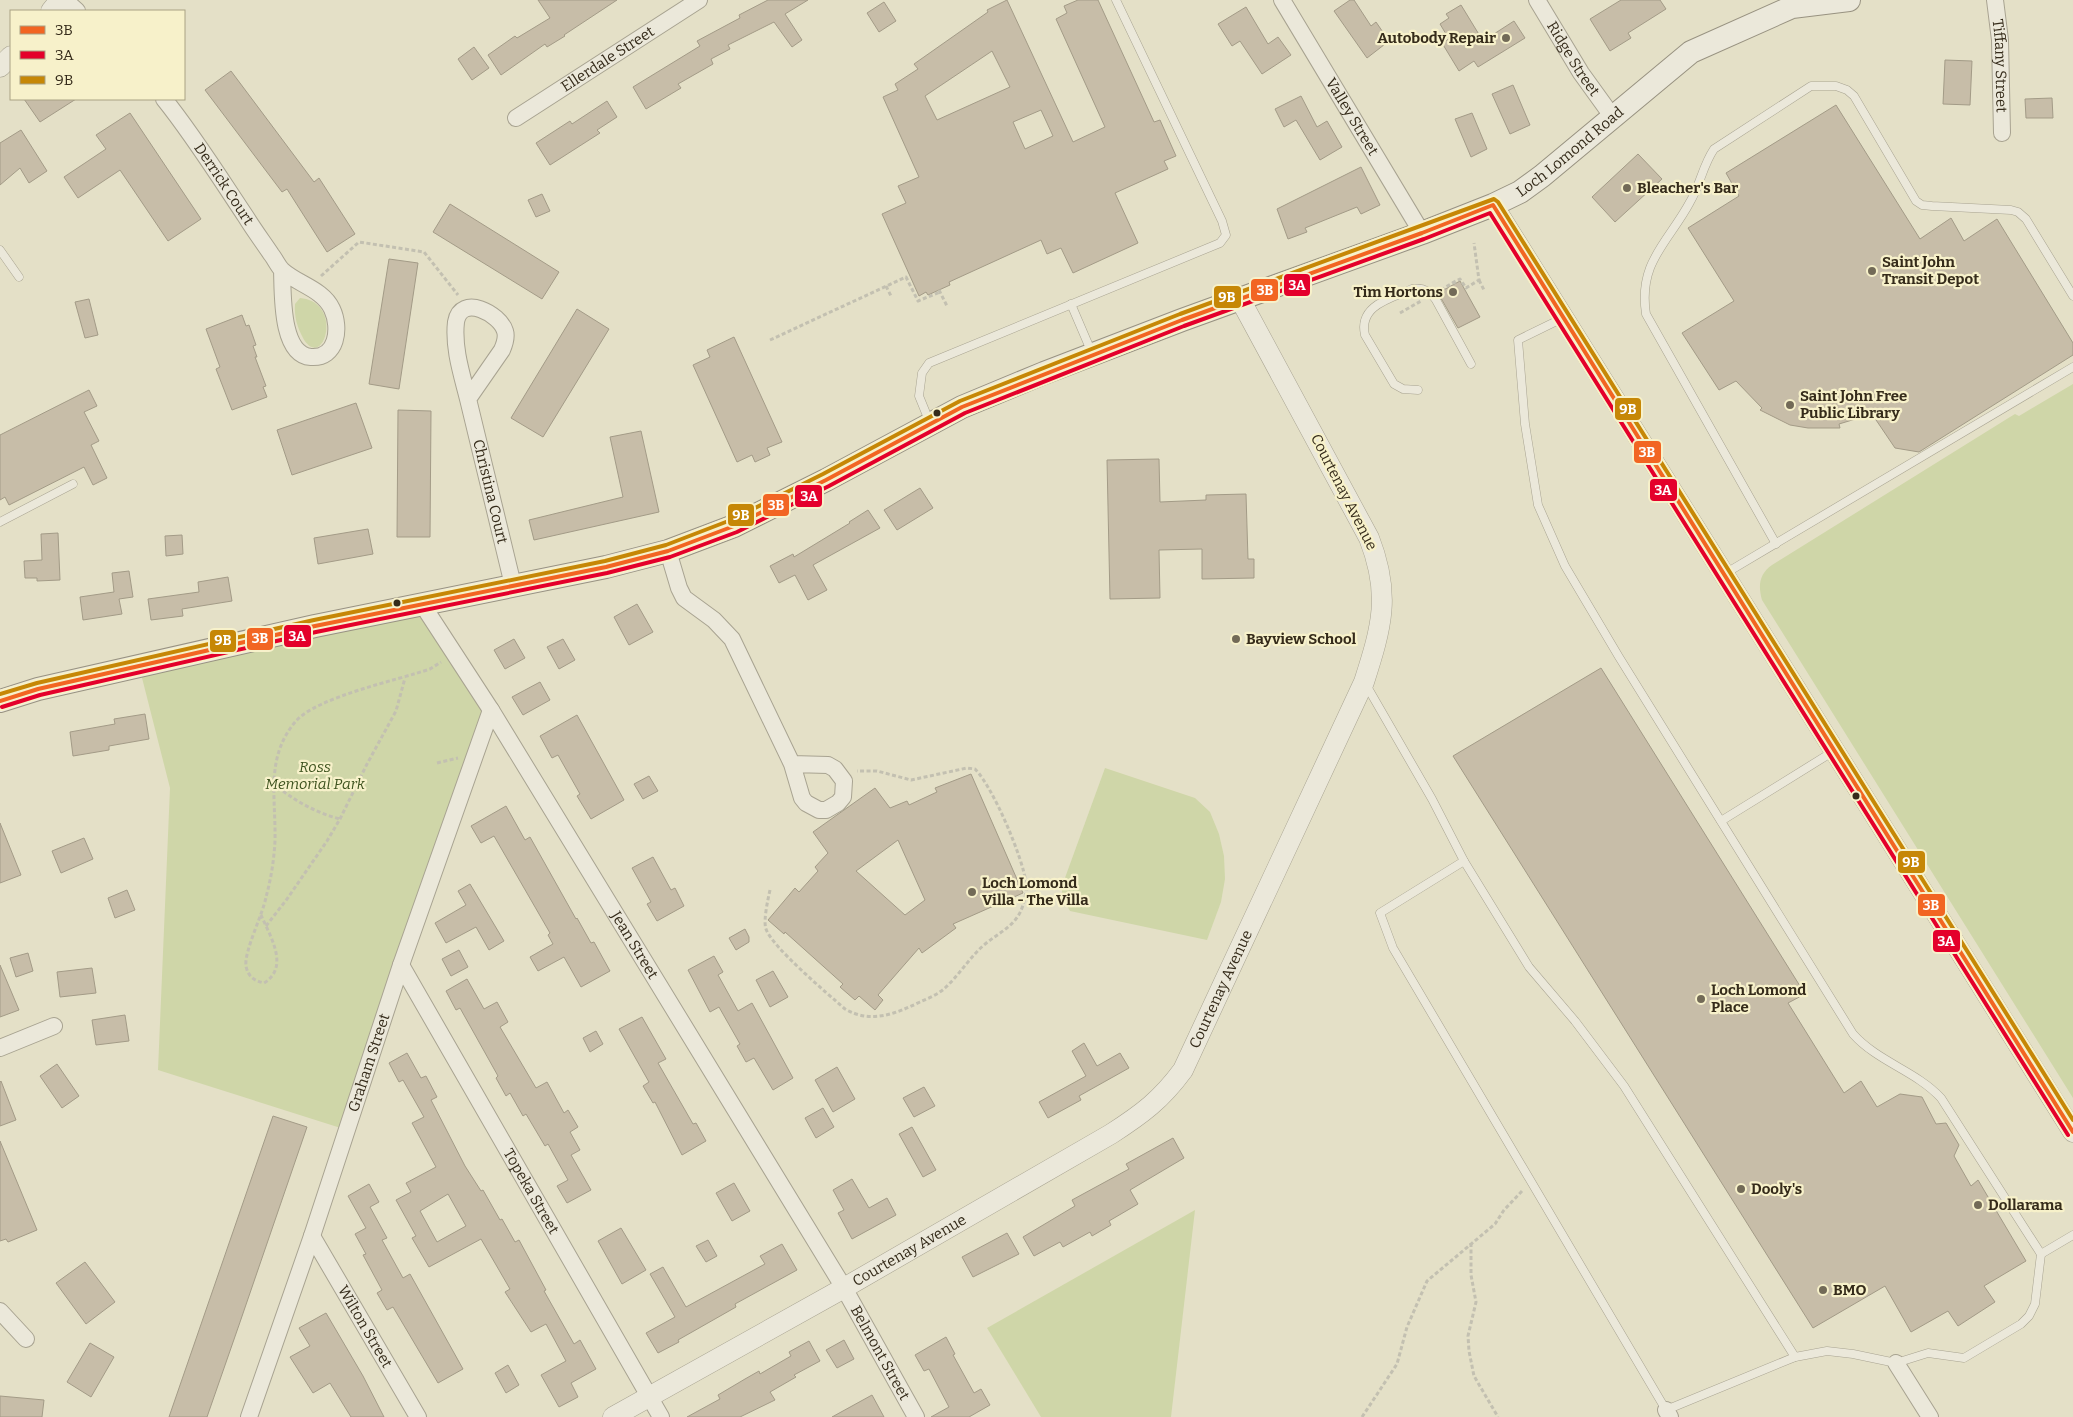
<svg xmlns="http://www.w3.org/2000/svg" width="2073" height="1417" font-family="Bitter,serif">
<rect width="100%" height="100%" fill="#e4e0c7"/>
<g fill="#cfd6a8">
<path d="M300,298C345,302 323,373 303,338C297,327 294,316 295,304Z"/>
<path d="M2073,384V1098L1762,600C1758,586 1759,574 1772,565L2010,417L2015,414L2019,416Z"/>
<path d="M422,604L491,710L347,1130L158,1070L170,788L139,666Z"/>
<path d="M1105,768L1195,798L1210,812L1219,834L1224,856L1225,879L1221,902L1207,940L1070,911L1062,897V886Z"/>
<path d="M1195,1210L1171,1417H1041L987,1328Z"/>
</g>
<g fill="#c7bda8" stroke="#a39b87" fill-rule="evenodd">
<path d="M538,0H617L564,35L565,36L547,47L545,44L501,75L488,55L515,36L517,38L550,18Z"/>
<path d="M768,0H808L785,14L802,40L792,47L774,22L728,45L730,49L711,59L713,64L678,84L681,88L646,109L633,87L700,46L697,41L740,18L739,15Z"/>
<path d="M1007,0L1073,142L1105,127L1056,19L1067,13L1064,6L1078,0H1098L1154,122L1160,120L1176,156L1164,161L1168,169L1115,193L1138,243L1073,273L1061,248L1047,254L1041,240L949,282L950,285L928,295L926,292L919,296L882,214L906,203L898,186L919,177L883,97L898,90L895,84L918,69L914,64L988,12L987,10ZM992,51L1010,87L937,120L925,96ZM1041,110L1053,136L1025,149L1013,122Z"/>
<path d="M1350,0H1354L1371,26L1376,22L1389,41L1367,58L1334,11Z"/>
<path d="M1621,0H1660L1666,9L1628,33L1631,38L1610,51L1590,19Z"/>
<path d="M884,2L896,21L879,32L867,13Z"/>
<path d="M1461,5L1483,41L1514,21L1525,38L1478,67L1474,61L1459,71L1442,43L1449,39L1440,24L1449,18L1446,14Z"/>
<path d="M1246,7L1268,44L1278,37L1291,55L1262,74L1240,41L1232,46L1218,24Z"/>
<path d="M474,47L489,68L472,80L458,59Z"/>
<path d="M1945,60L1972,61L1970,105L1943,104Z"/>
<path d="M231,71L314,182L319,178L355,234L327,252L287,189L282,192L205,90Z"/>
<path d="M1513,85L1530,125L1510,134L1492,94Z"/>
<path d="M1301,96L1317,127L1327,121L1342,147L1320,160L1296,120L1284,127L1275,109Z"/>
<path d="M2052,98L2053,118H2026L2025,99Z"/>
<path d="M24,99H76L40,122Z"/>
<path d="M607,101L617,117L597,130L600,133L550,165L536,143L570,121L572,124Z"/>
<path d="M1836,105L1920,239L1951,218L1964,241L1997,219L2073,343V355L1919,452L1895,448L1872,414L1839,424L1840,428H1808L1790,425L1760,410L1762,408L1736,381L1719,390L1682,333L1734,301L1688,228L1739,196L1726,173Z"/>
<path d="M130,113L201,219L168,241L120,170L78,198L64,177L106,149L96,135Z"/>
<path d="M1472,113L1487,149L1471,157L1455,119Z"/>
<path d="M21,130L47,171L29,183L20,168L0,185V143Z"/>
<path d="M1638,154L1662,179L1615,222L1592,197Z"/>
<path d="M1361,167L1380,205L1361,214L1357,207L1305,228L1307,232L1288,239L1277,209Z"/>
<path d="M542,194L550,211L536,217L528,200Z"/>
<path d="M450,204L559,272L542,299L433,232Z"/>
<path d="M389,259L418,263L399,389L369,384Z"/>
<path d="M1460,281L1480,317L1458,328L1438,293Z"/>
<path d="M89,299L98,335L85,338L75,302Z"/>
<path d="M577,309L609,329L543,437L511,418Z"/>
<path d="M242,315L246,326L249,325L256,345L253,346L257,357H255L266,386L263,387L267,397L232,410L216,369L220,367L206,329Z"/>
<path d="M734,337L782,442L767,448L770,455L755,462L752,455L737,462L693,365L710,357L707,350Z"/>
<path d="M89,390L97,406L84,412L99,441L91,445L107,478L93,485L84,467L9,505L5,497L0,500V435Z"/>
<path d="M356,403L372,448L292,475L277,430Z"/>
<path d="M398,410L431,411L430,537H397Z"/>
<path d="M641,431L659,512L534,540L529,520L623,497L610,437Z"/>
<path d="M1159,459L1160,502L1206,500V495L1246,494L1248,559H1254V578L1202,579V549L1159,550L1160,598L1110,599L1107,460Z"/>
<path d="M920,488L933,508L897,530L884,510Z"/>
<path d="M868,510L880,528L813,565L827,590L808,600L795,575L779,583L770,566L793,554L794,557L850,523L849,522Z"/>
<path d="M368,529L373,554L318,564L314,538Z"/>
<path d="M58,533L60,580L37,581V578H25L24,561L42,560L41,534Z"/>
<path d="M182,535L183,554L166,556L165,536Z"/>
<path d="M129,571L133,597L119,599L122,614L83,620L80,597L114,592L112,573Z"/>
<path d="M228,577L232,601L182,609L183,616L151,620L148,599L199,592L198,582Z"/>
<path d="M637,604L653,632L629,645L614,617Z"/>
<path d="M514,639L525,658L505,669L494,650Z"/>
<path d="M563,639L575,660L559,669L547,647Z"/>
<path d="M1601,668L1805,994L1788,1003L1844,1093L1861,1081L1877,1107L1900,1094L1922,1097L1936,1124L1946,1123L1959,1145L1954,1156L1971,1186L1978,1180L2026,1261L1984,1286L1995,1302L1958,1326L1948,1311L1911,1332L1885,1286L1813,1328L1453,756Z"/>
<path d="M540,682L550,700L523,715L512,697Z"/>
<path d="M145,714L149,739L109,746V750L73,756L70,732L115,724L114,719Z"/>
<path d="M577,715L624,800L591,819L577,796L580,794L558,755L552,758L540,736Z"/>
<path d="M971,774L1023,893L953,924L956,928L922,953L919,948L878,995L883,1000L875,1010L859,996L855,1000L840,987L843,984L785,932L784,934L768,920L795,888L799,892L818,871L815,867L828,853L813,832L875,788L890,808L907,801L909,805L937,792L935,788ZM898,840L925,900L905,915L856,871Z"/>
<path d="M649,776L658,791L643,799L634,784Z"/>
<path d="M506,806L525,840L530,837L576,919L577,918L591,943L594,942L610,971L581,987L564,957L538,971L530,957L553,944L548,935L550,933L494,836L481,843L471,826Z"/>
<path d="M0,823L21,875L0,883Z"/>
<path d="M84,838L93,859L61,873L52,851Z"/>
<path d="M653,857L671,890L675,888L684,906L657,921L647,904L651,902L632,868Z"/>
<path d="M470,884L504,941L489,950L476,927L446,943L435,923L466,905L458,891Z"/>
<path d="M127,890L135,910L115,918L108,898Z"/>
<path d="M745,929L749,937V942L736,950L729,938Z"/>
<path d="M459,950L468,967L451,976L442,959Z"/>
<path d="M28,953L33,971L16,977L10,958Z"/>
<path d="M714,956L723,972L718,975L738,1011L752,1003L793,1078L773,1090L754,1058L746,1062L737,1046L740,1044L719,1007L710,1012L688,970Z"/>
<path d="M0,965L19,1010L0,1017Z"/>
<path d="M92,968L96,993L60,997L57,972Z"/>
<path d="M773,971L788,997L770,1007L756,980Z"/>
<path d="M467,979L484,1009L497,1002L508,1022L500,1027L536,1088L547,1082L564,1113L568,1110L578,1127L570,1132L580,1150L571,1155L591,1190L567,1203L557,1186L568,1180L548,1144L545,1146L526,1114L523,1116L510,1093L506,1096L496,1078L498,1076L460,1008L456,1010L446,991Z"/>
<path d="M125,1015L129,1041L96,1045L92,1020Z"/>
<path d="M642,1017L666,1059L658,1063L693,1124L696,1123L706,1141L682,1155L655,1102L653,1103L643,1086L649,1082L619,1029Z"/>
<path d="M596,1031L603,1044L590,1052L583,1038Z"/>
<path d="M1084,1043L1097,1066L1120,1053L1129,1068L1079,1096L1081,1100L1048,1118L1039,1102L1086,1076L1072,1051Z"/>
<path d="M407,1053L421,1078L426,1076L437,1097L431,1100L465,1166L481,1191L483,1190L500,1220L502,1219L515,1242L519,1240L546,1290L544,1291L574,1344L580,1340L596,1369L571,1383L578,1397L559,1407L541,1375L566,1361L546,1324L531,1332L505,1292L510,1289L481,1239L429,1267L412,1238L416,1236L396,1200L411,1192L406,1183L436,1167L412,1123L424,1117L403,1080L399,1082L389,1063ZM448,1194L466,1226L437,1242L420,1211Z"/>
<path d="M57,1064L79,1096L62,1108L40,1076Z"/>
<path d="M837,1067L855,1099L833,1112L815,1080Z"/>
<path d="M1,1081L16,1120L0,1126V1082Z"/>
<path d="M924,1087L935,1106L914,1117L903,1098Z"/>
<path d="M823,1108L834,1127L816,1138L805,1118Z"/>
<path d="M273,1116L307,1127L239,1325L207,1417H169Z"/>
<path d="M912,1127L936,1170L923,1177L899,1134Z"/>
<path d="M1173,1138L1184,1158L1130,1190L1138,1204L1109,1221L1111,1225L1092,1236L1090,1232L1063,1247L1060,1242L1034,1256L1023,1237L1075,1206L1072,1200L1129,1169L1126,1164Z"/>
<path d="M0,1141L37,1230L8,1242L6,1239L0,1241Z"/>
<path d="M852,1179L869,1208L887,1198L896,1215L852,1239L838,1213L844,1210L833,1190Z"/>
<path d="M734,1183L750,1211L732,1221L716,1193Z"/>
<path d="M369,1184L379,1202L370,1207L387,1238L382,1240L403,1278L410,1274L463,1369L438,1383L393,1307L387,1310L377,1293L382,1290L363,1255L366,1254L355,1234L366,1228L348,1196Z"/>
<path d="M621,1228L646,1270L622,1284L598,1241Z"/>
<path d="M1007,1233L1019,1254L973,1277L962,1257Z"/>
<path d="M708,1240L717,1256L706,1262L696,1246Z"/>
<path d="M782,1244L797,1270L735,1304L736,1307L678,1340L679,1342L658,1353L646,1333L675,1317L650,1274L663,1267L686,1307L765,1264L760,1256Z"/>
<path d="M85,1262L115,1302L86,1324L56,1283Z"/>
<path d="M326,1313L363,1376L384,1417H351L330,1383L313,1393L290,1357L310,1346L299,1328Z"/>
<path d="M946,1337L955,1354L953,1355L974,1393L981,1389L990,1405L969,1417H931L949,1407L929,1369L924,1371L915,1355Z"/>
<path d="M844,1340L854,1359L837,1368L826,1350Z"/>
<path d="M809,1341L820,1361L794,1375L796,1377L770,1392L775,1400L740,1417H687L720,1399L718,1395L745,1379L759,1371L760,1374L791,1356L789,1352Z"/>
<path d="M90,1343L114,1357L91,1397L67,1382Z"/>
<path d="M508,1365L519,1385L506,1393L495,1373Z"/>
<path d="M872,1395L884,1417H832Z"/>
<path d="M0,1396L44,1400L42,1417H0Z"/>
</g>
<g fill="none" stroke-linecap="round" stroke-linejoin="round">
<defs>
<g id="service">
<path d="M0,250L19,277"/>
<path d="M1071,304L1092,353"/>
<path d="M1418,390L1403,389L1394,384L1365,335C1358,305 1392,298 1412,289C1423,287 1430,291 1436,300L1471,364"/>
<path d="M930,423L919,396L922,373L929,363L1220,243L1226,235L1222,221L1116,0"/>
<path d="M0,522L73,484"/>
<path d="M1776,544L1646,314C1638,262 1668,243 1690,202C1700,185 1703,165 1714,149L1811,86H1836L1847,90L1854,96L1916,201L1922,205L1932,206L2011,210L2018,212L2026,219L2073,296"/>
<path d="M1726,573L2073,367"/>
<path d="M1365,683L1432,799L1464,861L1529,967L1575,1021L1624,1086L1795,1357"/>
<path d="M1721,821L1834,751"/>
<path d="M1464,861L1380,913L1393,948L1666,1410L1795,1357L1827,1351L1853,1354L1896,1363L1928,1353L1964,1358L2021,1324L2029,1316L2035,1304L2041,1254L1941,1098C1916,1071 1878,1062 1853,1034L1619,657L1565,566L1538,505L1525,424L1518,340L1563,318"/>
<path d="M2041,1254L2073,1235"/>
</g>
<g id="minor">
<path d="M65,0L77,11"/>
<path id="s1" d="M1282,0L1422,233"/>
<path id="s2" d="M1537,0L1581,73L1612,116"/>
<path id="s3" d="M1995,0L2000,40L2002,133"/>
<path id="s4" d="M164,99C193,135 220,178 246,217C254,230 263,242 271,254C275,259 278,266 282,270C297,284 323,289 332,309C341,328 337,359 311,357C280,355 283,291 282,270"/>
<path id="s5" d="M516,118L699,0"/>
<path id="s6" d="M468,399C462,375 453,348 456,322C461,293 500,314 505,331C507,337 505,343 502,350L468,399L513,585"/>
<path d="M668,551L679,588L684,598L714,620L732,639L792,764L802,798L806,803L819,810H826L838,803L843,797L844,781L835,769L828,765L792,764"/>
<path id="s7" d="M422,604L491,710L844,1288L916,1417"/>
<path id="s8" d="M401,965L661,1417"/>
<path d="M0,1048L54,1026"/>
<path id="s9" d="M312,1236L418,1417"/>
<path d="M0,1311L26,1339"/>
<path d="M1896,1363L1930,1417"/>
<path d="M1666,1410L1670,1417"/>
<path id="s10" d="M249,1417L312,1236L401,965L491,710"/>
</g>
<g id="tertiary">
<path d="M51,11L60,0"/>
<path d="M0,67L11,56"/>
<path d="M1493,205L2073,1132"/>
<path id="s11" d="M613,1417L844,1288L1111,1134C1142,1114 1161,1100 1183,1070L1364,682C1382,626 1391,594 1369,538L1240,299"/>
</g>
<g id="secondary">
<path id="s12" d="M0,701L38,689L315,626L606,567L668,551L734,526L826,480L962,407L1044,373L1182,320L1422,233L1493,205L1520,192L1542,176L1691,52L1792,7L1849,0"/>
</g>
</defs>
<use href="#service" stroke="#a8a391" stroke-width="9"/>
<use href="#minor" stroke="#a8a391" stroke-width="18"/>
<use href="#tertiary" stroke="#a8a391" stroke-width="21"/>
<use href="#secondary" stroke="#989281" stroke-width="24"/>
<g stroke="#c3c0b1" stroke-width="3" stroke-dasharray="4 2.5" stroke-linecap="butt">
<path d="M321,276L359,242L424,252L458,295"/>
<path d="M1479,280L1484,290"/>
<path d="M1455,284L1454,282L1460,279L1466,288L1479,280L1474,243"/>
<path d="M886,286L891,296"/>
<path d="M939,290L947,306"/>
<path d="M1441,290L1454,282"/>
<path d="M1400,313L1421,301"/>
<path d="M770,340L906,277L918,301L940,292"/>
<path d="M437,763L458,758"/>
<path d="M273,783C291,799 316,813 340,819"/>
<path d="M770,890C768,899 763,921 766,929C772,947 828,994 845,1009C871,1024 895,1014 920,1002C929,998 939,994 946,987C960,974 970,957 984,945C999,932 1017,926 1023,905C1025,898 1027,890 1026,883C1023,858 993,787 975,769L967,768L911,780L877,771H857"/>
<path d="M261,915C270,936 290,967 264,983C255,981 248,977 246,966C244,951 263,914 266,897C271,879 274,860 275,841C276,797 265,757 296,721C317,697 398,680 430,669L441,662"/>
<path d="M266,926L287,899L327,841L340,819L367,764L396,711L405,678"/>
<path d="M1471,1243V1275L1476,1302L1468,1336L1469,1351L1474,1376L1498,1417"/>
<path d="M1362,1417L1397,1364L1407,1327L1427,1281L1495,1224L1504,1210L1523,1190"/>
</g>
<use href="#service" stroke="#ebe8da" stroke-width="8"/>
<use href="#minor" stroke="#ebe8da" stroke-width="16"/>
<use href="#tertiary" stroke="#ebe8da" stroke-width="20"/>
<use href="#secondary" stroke="#ebe8da" stroke-width="22"/>
<defs>
<path id="bus-1" d="M0,701L38,689L315,626L606,567L668,551L734,526L826,480L962,407L1182,320L1422,233L1493,205L2073,1132"/>
<path id="bus-2" d="M2,707L40,695L316,632L607,573L670,557L737,532L829,486L965,413L1184,326L1424,239L1490,213L2068,1135"/>
<path id="bus-3" d="M0,694L37,683L314,620L605,561L666,545L731,520L823,474L960,401L1180,314L1494,199L1498,202L2073,1120"/>
</defs>
<use href="#bus-1" stroke="#f7f1ca" stroke-width="8"/>
<use href="#bus-2" stroke="#f7f1ca" stroke-width="8"/>
<use href="#bus-3" stroke="#f7f1ca" stroke-width="8"/>
<use href="#bus-1" stroke="#f26522" stroke-width="4"/>
<use href="#bus-2" stroke="#e4002b" stroke-width="4"/>
<use href="#bus-3" stroke="#c68706" stroke-width="4"/>
</g>
<g fill="#726a57" stroke="#f7f1ca" stroke-width="2">
<circle cx="1506" cy="38" r="5"/>
<circle cx="1627" cy="188" r="5"/>
<circle cx="1872" cy="271" r="5"/>
<circle cx="1453" cy="292" r="5"/>
<circle cx="1790" cy="405" r="5"/>
<circle cx="1236" cy="639" r="5"/>
<circle cx="972" cy="892" r="5"/>
<circle cx="1701" cy="999" r="5"/>
<circle cx="1741" cy="1189" r="5"/>
<circle cx="1978" cy="1205" r="5"/>
<circle cx="1823" cy="1290" r="5"/>
</g>
<g fill="#352b1a" stroke="#f7f1ca" stroke-width="2">
<circle cx="937" cy="413" r="4.5"/>
<circle cx="397" cy="603" r="4.5"/>
<circle cx="1856" cy="796" r="4.5"/>
</g>
<g text-anchor="middle" dominant-baseline="central" stroke-width="4.5" stroke-linejoin="round" paint-order="stroke">
<g font-size="15" font-weight="bold" fill="#352b1a" stroke="#f7f1ca" text-anchor="start">
<text x="1496" y="38" text-anchor="end">Autobody Repair</text>
<text x="1637" y="188">Bleacher's Bar</text>
<text x="1882" y="262">Saint John<tspan x="1882" dy="17">Transit Depot</tspan></text>
<text x="1443" y="292" text-anchor="end">Tim Hortons</text>
<text x="1800" y="396">Saint John Free<tspan x="1800" dy="17">Public Library</tspan></text>
<text x="1246" y="639">Bayview School</text>
<text x="982" y="883">Loch Lomond<tspan x="982" dy="17">Villa - The Villa</tspan></text>
<text x="1711" y="990">Loch Lomond<tspan x="1711" dy="17">Place</tspan></text>
<text x="1751" y="1189">Dooly's</text>
<text x="1988" y="1205">Dollarama</text>
<text x="1833" y="1290">BMO</text>
</g>
<g font-size="15" fill="#352b1a" stroke="#f7f1ca">
<text stroke="none"><textPath href="#s2" startOffset="69">Ridge Street</textPath></text>
<text stroke="none"><textPath href="#s5" startOffset="109">Ellerdale Street</textPath></text>
<text stroke="none"><textPath href="#s3" startOffset="66">Tiffany Street</textPath></text>
<text stroke="none"><textPath href="#s1" startOffset="136">Valley Street</textPath></text>
<text stroke="none"><textPath href="#s12" startOffset="1675">Loch Lomond Road</textPath></text>
<text stroke="none"><textPath href="#s4" startOffset="104">Derrick Court</textPath></text>
<text stroke="none"><textPath href="#s6" startOffset="319">Christina Court</textPath></text>
<text transform="translate(1344 492) rotate(63)">Courtenay Avenue</text>
<text stroke="none"><textPath href="#s7" startOffset="402">Jean Street</textPath></text>
<text stroke="none"><textPath href="#s11" startOffset="759">Courtenay Avenue</textPath></text>
<text stroke="none"><textPath href="#s10" startOffset="374">Graham Street</textPath></text>
<text stroke="none"><textPath href="#s8" startOffset="261">Topeka Street</textPath></text>
<text stroke="none"><textPath href="#s11" startOffset="340">Courtenay Avenue</textPath></text>
<text stroke="none"><textPath href="#s9" startOffset="105">Wilton Street</textPath></text>
<text stroke="none"><textPath href="#s7" startOffset="878">Belmont Street</textPath></text>
</g>
<g font-size="15" font-style="italic" fill="#3e531f" stroke="#f7f1ca">
<text x="315" y="767">Ross<tspan x="315" dy="17">Memorial Park</tspan></text>
</g>
</g>
<g stroke="#f7f1ca" stroke-width="2">
<rect x="1283" y="273" width="28" height="24" rx="5" fill="#e4002b"/>
<rect x="1250" y="278" width="29" height="24" rx="5" fill="#f26522"/>
<rect x="1213" y="285" width="29" height="24" rx="5" fill="#c68706"/>
<rect x="1614" y="397" width="28" height="24" rx="5" fill="#c68706"/>
<rect x="1633" y="440" width="29" height="24" rx="5" fill="#f26522"/>
<rect x="1649" y="478" width="29" height="24" rx="5" fill="#e4002b"/>
<rect x="794" y="484" width="29" height="24" rx="5" fill="#e4002b"/>
<rect x="762" y="493" width="28" height="24" rx="5" fill="#f26522"/>
<rect x="727" y="503" width="28" height="24" rx="5" fill="#c68706"/>
<rect x="283" y="624" width="29" height="24" rx="5" fill="#e4002b"/>
<rect x="246" y="627" width="28" height="24" rx="5" fill="#f26522"/>
<rect x="209" y="629" width="28" height="24" rx="5" fill="#c68706"/>
<rect x="1897" y="850" width="29" height="24" rx="5" fill="#c68706"/>
<rect x="1917" y="893" width="29" height="24" rx="5" fill="#f26522"/>
<rect x="1932" y="929" width="29" height="24" rx="5" fill="#e4002b"/>
</g>
<g font-size="14" text-anchor="middle" font-weight="bold" fill="#fff">
<text x="1297" y="290">3A</text>
<text x="1265" y="295">3B</text>
<text x="1227" y="302">9B</text>
<text x="1628" y="414">9B</text>
<text x="1647" y="457">3B</text>
<text x="1663" y="495">3A</text>
<text x="809" y="501">3A</text>
<text x="776" y="510">3B</text>
<text x="741" y="520">9B</text>
<text x="297" y="641">3A</text>
<text x="260" y="643">3B</text>
<text x="223" y="645">9B</text>
<text x="1911" y="867">9B</text>
<text x="1931" y="910">3B</text>
<text x="1946" y="946">3A</text>
</g>
<rect x="10" y="10" width="175" height="90" fill="#f7f1ca" stroke="#a9a284"/>
<rect x="20" y="26" width="25" height="8" fill="#f26522" stroke="#a9a284"/>
<text x="55" y="35" font-size="15" fill="#352b1a">3B</text>
<rect x="20" y="51" width="25" height="8" fill="#e4002b" stroke="#a9a284"/>
<text x="55" y="60" font-size="15" fill="#352b1a">3A</text>
<rect x="20" y="76" width="25" height="8" fill="#c68706" stroke="#a9a284"/>
<text x="55" y="85" font-size="15" fill="#352b1a">9B</text>
</svg>
